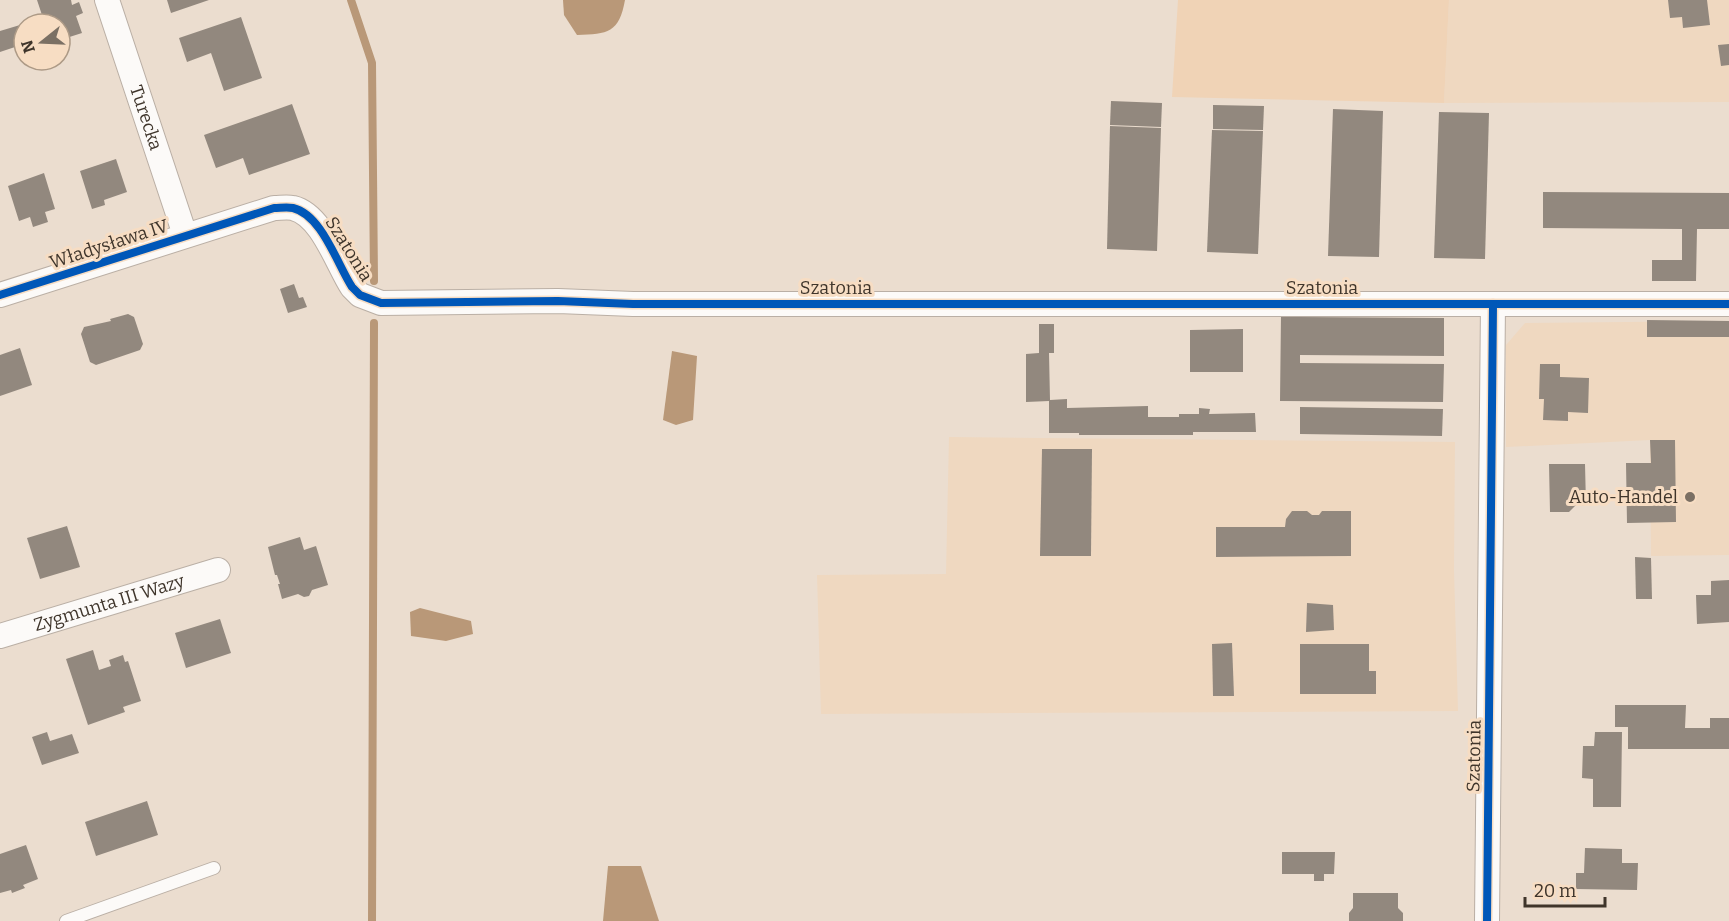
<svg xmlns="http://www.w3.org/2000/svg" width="1729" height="921" font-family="Bitter,serif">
<rect width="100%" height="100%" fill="#ebddcf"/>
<g fill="#efd8c0">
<path d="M1449,0H1729V102L1444,103Z"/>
<path d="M1729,321V555L1651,556L1650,440L1506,447V345L1525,323Z"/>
<path d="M949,437L1455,442L1454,570L1458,711L821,714L817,575L946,574Z"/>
</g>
<path fill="#f0d3b6" d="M1178,0H1449L1444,103L1172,97Z"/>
<g fill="#b99878">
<path d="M563,0H625C619,33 608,34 577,35L564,15Z"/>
<path d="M672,351L697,356L693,420L676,425L663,420Z"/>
<path d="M420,608L471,621L473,634L446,641L411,636L410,612Z"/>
<path d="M608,866H641L659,921H603Z"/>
</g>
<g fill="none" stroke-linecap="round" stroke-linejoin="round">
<g stroke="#b99878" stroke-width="8">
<path d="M351,0L372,63L374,281"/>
<path d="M372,921L374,323"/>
</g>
</g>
<g fill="#92887e">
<path d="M37,0H71L72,5L79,2L83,13L76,16L82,33L60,40V24H45Z"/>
<path d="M167,0H209L171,13Z"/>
<path d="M1668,0H1707L1710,25L1683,28L1682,17L1670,18Z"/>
<path d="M241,17L262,78L224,91L211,53L187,62L179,38Z"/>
<path d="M20,25L24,44L0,52V31Z"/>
<path d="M1729,44V65L1721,66L1718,45Z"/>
<path d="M1111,101L1162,103L1161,127L1110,125Z"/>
<path d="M292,104L310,154L249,175L243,158L216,168L204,135Z"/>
<path d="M1213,105L1264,106L1263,130L1213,129Z"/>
<path d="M1333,109L1383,111L1379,257L1328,256Z"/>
<path d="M1439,112L1489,113L1485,259L1434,258Z"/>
<path d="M1110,126L1161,128L1157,251L1107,249Z"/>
<path d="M1212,130L1263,131L1258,254L1207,252Z"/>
<path d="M116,159L127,192L104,200L105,205L92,209L80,171Z"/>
<path d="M44,173L55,209L45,212L48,222L33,227L30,217L19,221L8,186Z"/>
<path d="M1543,192L1729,193V229H1697L1696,281H1652V260H1682V229L1543,228Z"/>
<path d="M294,284L299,298L303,297L307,307L288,313L280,289Z"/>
<path d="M128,314L134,317L143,344L140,350L96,365L90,362L81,334L84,327L111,321L110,319Z"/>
<path d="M1281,315H1300V317L1444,318V356L1300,355V363L1444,364L1443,402L1280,401Z"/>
<path d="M1647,320L1729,321V337H1647Z"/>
<path d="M1039,324H1054V353H1049L1050,400L1067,399V408L1148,406V417H1179V414H1199V408L1210,409L1209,414L1255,413L1256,432H1193V435H1079V433H1049V401L1026,402V354L1039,353Z"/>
<path d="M1243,329V372H1190V330Z"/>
<path d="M20,348L32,385L0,396V355Z"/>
<path d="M1540,364H1560V377L1589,378L1588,413L1568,412V421L1543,420L1544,399H1539Z"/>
<path d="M1300,407L1443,409L1442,436L1300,434Z"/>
<path d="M1650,440H1675L1676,522L1627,523L1626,463H1651Z"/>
<path d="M1042,449H1092L1091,556H1040Z"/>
<path d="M1549,464H1585L1586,505L1575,506L1569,512H1550Z"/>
<path d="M1292,511H1307L1312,515H1319L1322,511H1351V556L1216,557V527H1285L1286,519Z"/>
<path d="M67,526L80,567L40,579L27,538Z"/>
<path d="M300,537L304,550L316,546L328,585L312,590L309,596L304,597L298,594L282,599L278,584H280L277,575H275L268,547Z"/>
<path d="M1635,557L1651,558L1652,599H1636Z"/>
<path d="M1729,580V622L1697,624L1696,595H1711V581Z"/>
<path d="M1307,603L1333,605L1334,630L1306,632Z"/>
<path d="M220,619L231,653L186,668L175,633Z"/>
<path d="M1232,643L1234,696H1213L1212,644Z"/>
<path d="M1300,644H1369V671H1376V694H1300Z"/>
<path d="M93,650L99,670L111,666L109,660L123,655L125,662L128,661L141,701L123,707L125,712L88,725L66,659Z"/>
<path d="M1615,705H1686L1685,728H1710V718H1729V749H1628V727H1615Z"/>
<path d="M47,732L50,741L72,734L79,753L42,765L32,737Z"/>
<path d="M1595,732H1622L1621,807H1593V779L1582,778L1583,746H1594Z"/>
<path d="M147,801L158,835L96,856L85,822Z"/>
<path d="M26,845L38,879L23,885L25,888L12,893L11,890L0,893V854Z"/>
<path d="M1585,848L1622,849V863H1638L1637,890L1576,889V873H1584Z"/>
<path d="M1282,852H1335L1334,874H1324V881H1314V874H1282Z"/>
<path d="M1353,893H1398V908L1403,913V921H1349V913L1353,908Z"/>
</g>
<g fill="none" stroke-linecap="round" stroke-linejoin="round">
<defs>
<path id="lane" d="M66,921L214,868"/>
<g id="street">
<path id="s1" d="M107,0L185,235"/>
<path d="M0,295L274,208C280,208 287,207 293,208C322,215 337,264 352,287L360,295L381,303L558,301L633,304H1729"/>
<path id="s2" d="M0,636L218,570"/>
<path d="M1487,921L1493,304"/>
</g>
</defs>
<use href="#lane" stroke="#baafa5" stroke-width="14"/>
<use href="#street" stroke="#baafa5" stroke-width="26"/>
<use href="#lane" stroke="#fcfaf8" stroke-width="12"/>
<use href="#street" stroke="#fcfaf8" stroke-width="24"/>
<defs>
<g id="cycleway">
<path d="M0,295L274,208C280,208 287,207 293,208C322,215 337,264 352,287L360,295L381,303L558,301L633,304H1729"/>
<path d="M1487,921L1493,304"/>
</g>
</defs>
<use href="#cycleway" stroke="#f7ddc3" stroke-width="11"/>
<use href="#cycleway" stroke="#0057b8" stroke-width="8"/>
</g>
<circle fill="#7b7064" stroke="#f7ddc3" stroke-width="2" cx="1690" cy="497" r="6"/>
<g text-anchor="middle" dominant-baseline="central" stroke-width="6" stroke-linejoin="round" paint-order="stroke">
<g font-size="18" fill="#3f352b" stroke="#f7ddc3">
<text stroke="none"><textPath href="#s1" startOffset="124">Turecka</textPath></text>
<text transform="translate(109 244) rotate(-18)">Władysława IV</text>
<text transform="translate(349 249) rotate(58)">Szatonia</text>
<text x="836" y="288">Szatonia</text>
<text x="1322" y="288">Szatonia</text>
<text stroke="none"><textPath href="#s2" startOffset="114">Zygmunta III Wazy</textPath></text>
<text transform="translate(1474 756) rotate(-89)">Szatonia</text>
</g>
<g font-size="18" fill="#3f352b" stroke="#f7ddc3" text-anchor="end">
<text x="1678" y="497">Auto-Handel</text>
</g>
</g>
<g transform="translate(42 42) rotate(252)"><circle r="28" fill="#f7ddc3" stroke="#ad9a86" stroke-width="1.5"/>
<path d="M0-4.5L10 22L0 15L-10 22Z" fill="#7b7064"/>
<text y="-9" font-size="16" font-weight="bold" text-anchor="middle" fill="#3f352b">N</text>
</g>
<path d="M1525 897v9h80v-9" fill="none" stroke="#3f352b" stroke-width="3"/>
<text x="1534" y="897" font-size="18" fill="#3f352b" stroke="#f7ddc3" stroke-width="4.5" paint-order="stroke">20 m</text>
</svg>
